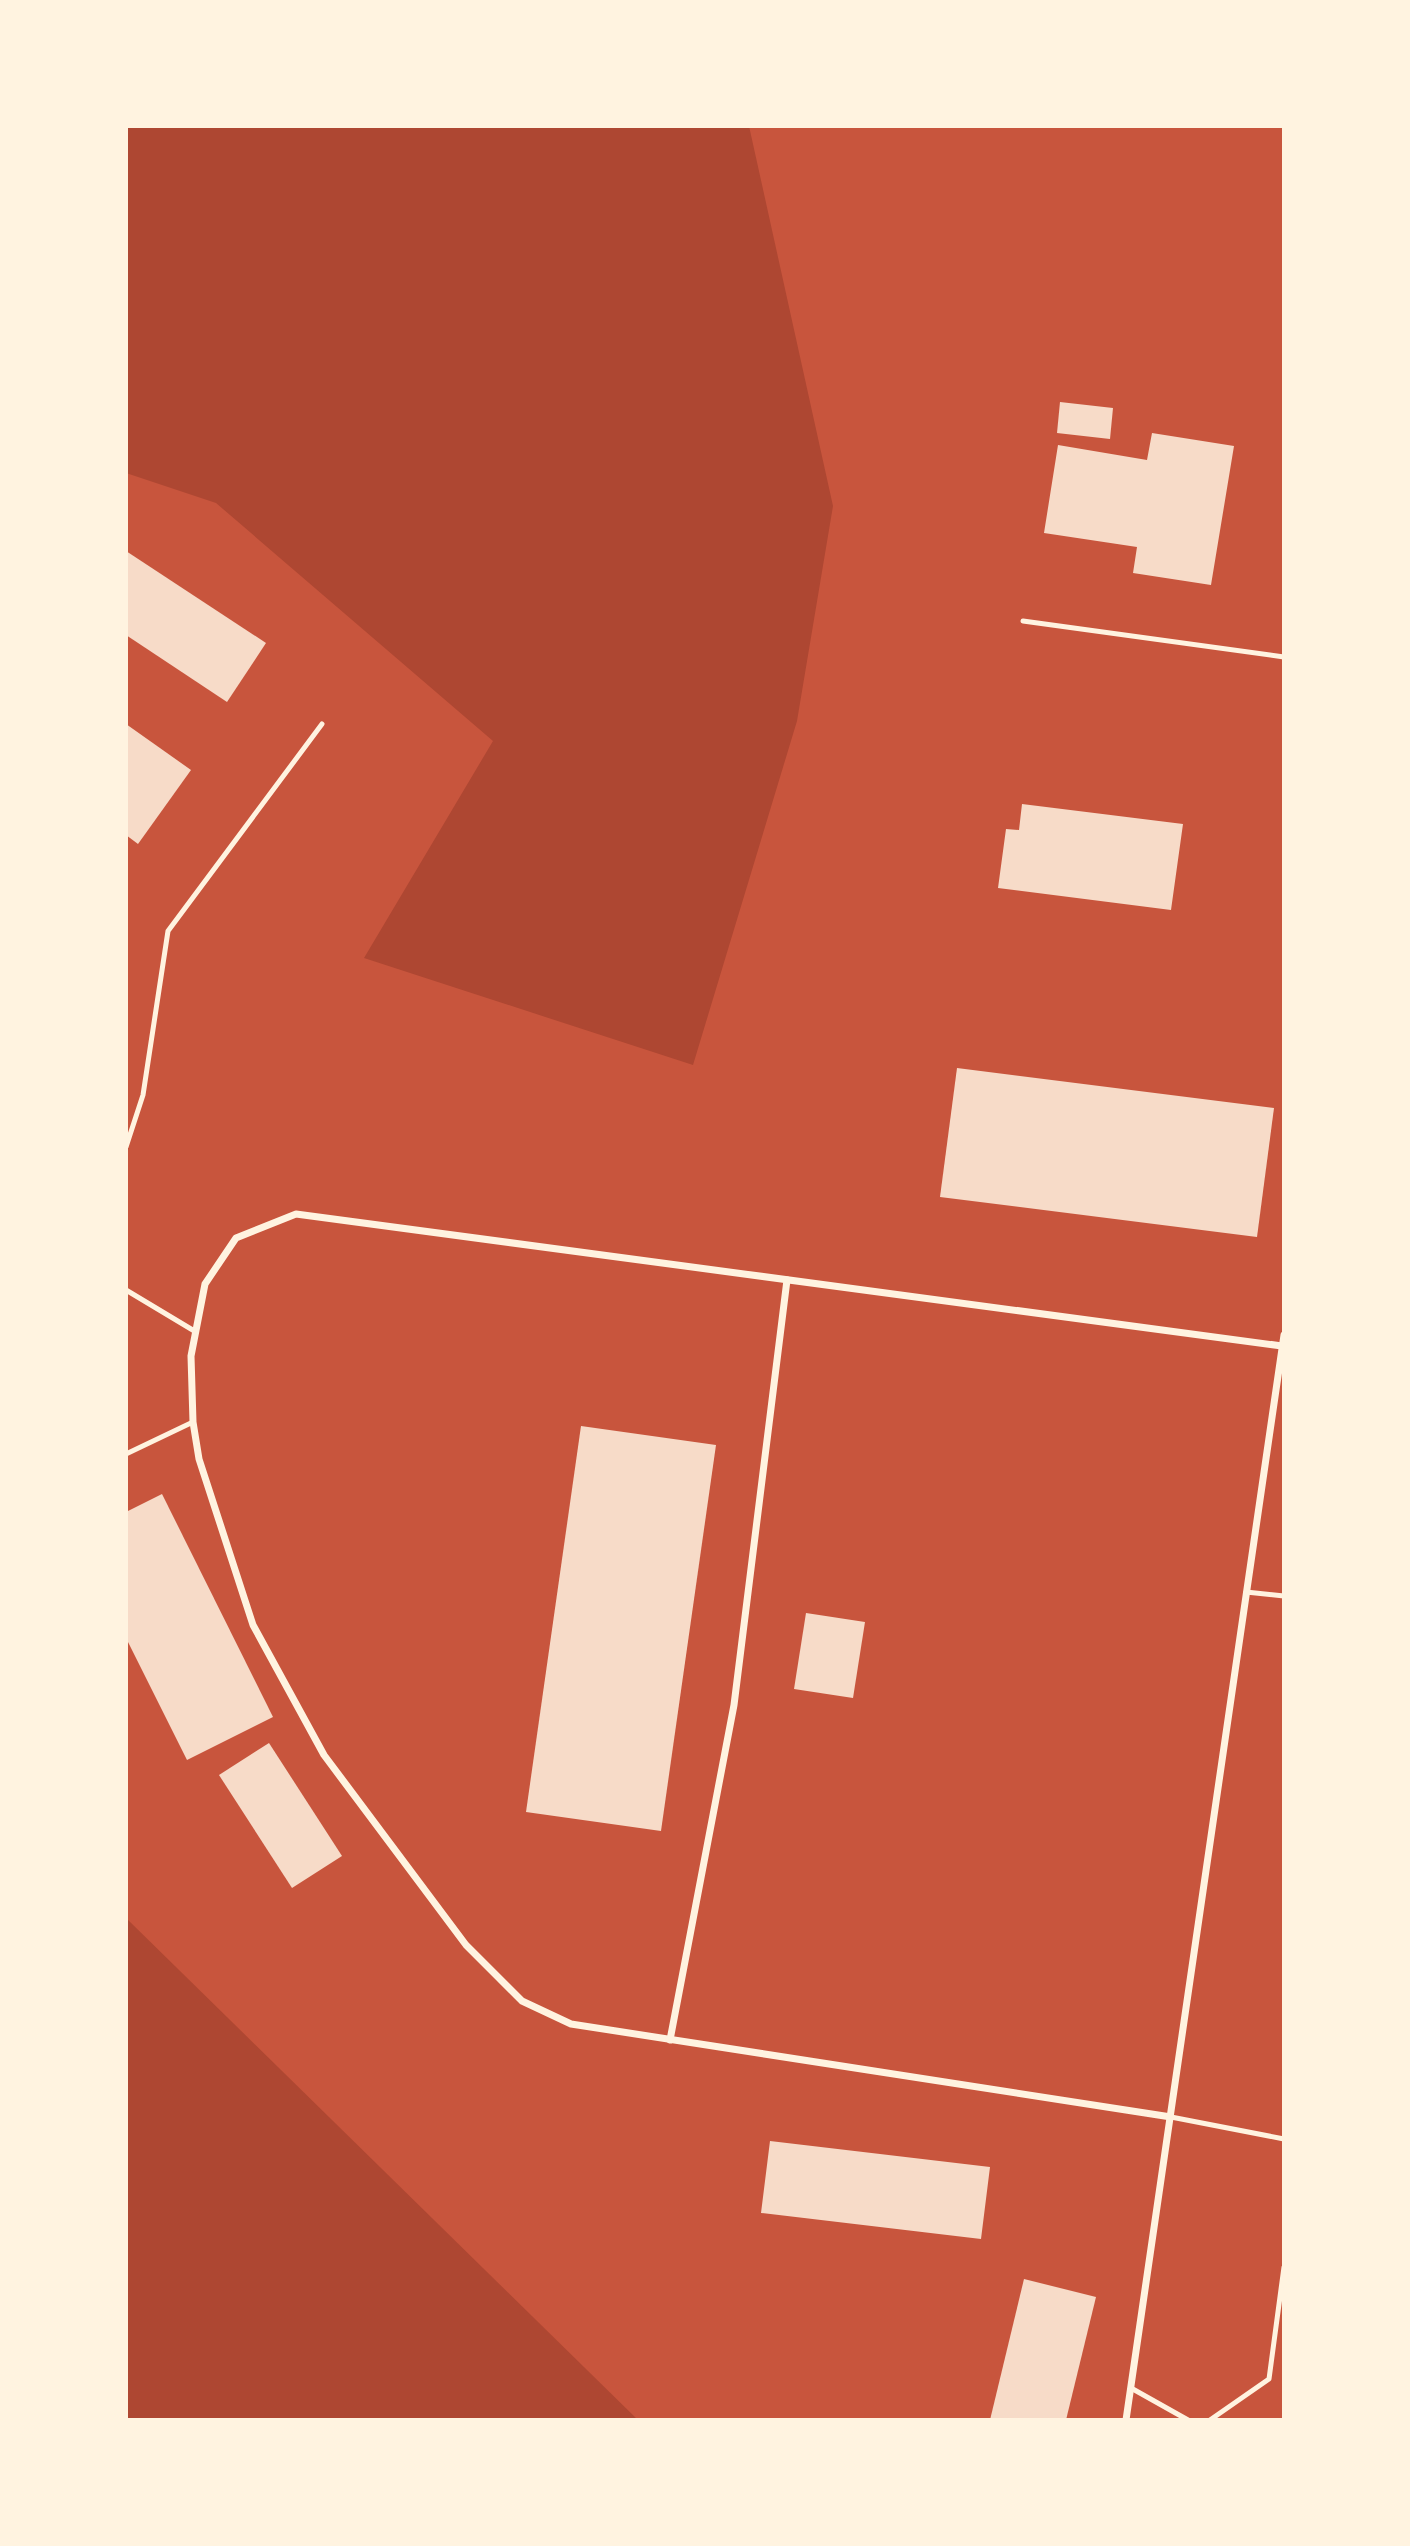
<svg xmlns="http://www.w3.org/2000/svg" width="1410" height="2546" font-family="'Sofia Sans Condensed',sans-serif">
<rect width="100%" height="100%" fill="#c8553d"/>
<g fill="#ae4732">
<path d="M126,126H749L833,506L797,721L693,1065L364,958L493,741L216,503L126,473Z"/>
<path d="M126,1918L638,2420H126Z"/>
</g>
<g fill="#f7dbc8">
<path d="M1060,402L1113,408L1110,439L1057,433Z"/>
<path d="M1152,433L1234,446L1211,585L1133,573L1137,547L1044,533L1058,445L1147,460Z"/>
<path d="M126,551L266,643L227,702L126,635Z"/>
<path d="M126,724L191,770L138,844L126,835Z"/>
<path d="M1022,804L1183,824L1171,910L998,888L1006,829L1019,830Z"/>
<path d="M957,1068L1274,1108L1257,1237L940,1197Z"/>
<path d="M581,1426L716,1445L661,1831L526,1812Z"/>
<path d="M162,1494L273,1717L187,1760L126,1638V1512Z"/>
<path d="M806,1613L865,1622L853,1698L794,1689Z"/>
<path d="M269,1743L342,1856L292,1888L219,1775Z"/>
<path d="M770,2141L990,2167L981,2239L761,2213Z"/>
<path d="M1024,2279L1096,2297L1066,2420H990Z"/>
</g>
<g fill="none" stroke-linecap="round" stroke-linejoin="round">
<g stroke="#fff3e0" stroke-width="5">
<path d="M1023,621L1284,657"/>
<path d="M126,1147L143,1095L168,931L322,724"/>
<path d="M126,1290L196,1332"/>
<path d="M126,1454L193,1422"/>
<path d="M1246,1592L1284,1596"/>
<path d="M1171,2117L1284,2139"/>
<path d="M1131,2388L1188,2420"/>
<path d="M1210,2420L1269,2379L1284,2267"/>
</g>
<g stroke="#fff3e0" stroke-width="7">
<path d="M670,2040L734,1705L787,1280"/>
<path d="M1171,2117L571,2024L522,2001L466,1945L324,1755L253,1625L199,1459L193,1422L191,1356L205,1284L236,1238L296,1214L1282,1346"/>
<path d="M1126,2420L1284,1335"/>
</g>
</g>
<rect width="1410" height="2546" fill="none" stroke="#fff3e0" stroke-width="256"/>
</svg>
